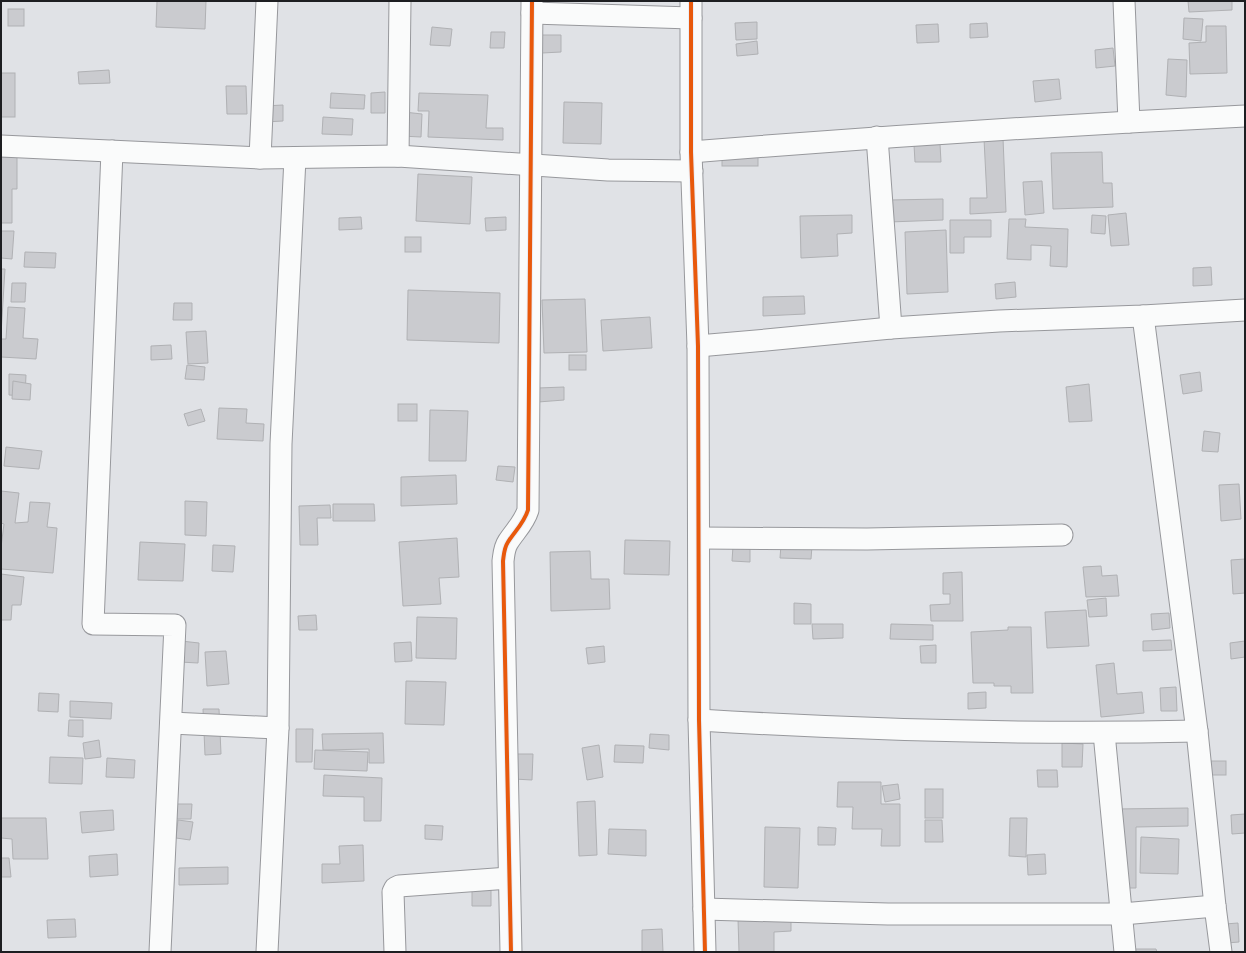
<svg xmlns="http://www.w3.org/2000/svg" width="1246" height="953" font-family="Commissioner,sans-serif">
<rect width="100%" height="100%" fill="#e0e2e6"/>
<g fill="#cacbcf" stroke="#b0b1b4">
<path d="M157,1H206L205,29L156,27Z"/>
<path d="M1188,1H1232V10L1189,12Z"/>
<rect x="8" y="9" width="16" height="17"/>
<path d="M1184,18L1203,19L1201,41L1183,39Z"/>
<path d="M757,22V39L736,40L735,23Z"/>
<path d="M987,23L988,37L970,38V24Z"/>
<path d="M938,24L939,42L917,43L916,25Z"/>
<path d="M1206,26H1226L1227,73L1190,74L1189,43L1206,42Z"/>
<path d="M432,27L452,29L450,46L430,45Z"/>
<path d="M491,32H505L504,48H490Z"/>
<path d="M542,35H561V52L542,53Z"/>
<path d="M757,41L758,54L737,56L736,44Z"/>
<path d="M1113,48L1115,66L1096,68L1095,50Z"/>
<path d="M1168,59L1187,60L1186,97L1166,95Z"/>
<path d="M109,70L110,83L79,84L78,72Z"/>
<rect x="1" y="73" width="14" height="44"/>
<path d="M1059,79L1061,99L1035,102L1033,81Z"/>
<path d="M226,86H246L247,114H227Z"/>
<path d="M385,92V113H371V93Z"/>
<path d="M331,93L365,95L364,109L330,108Z"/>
<path d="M419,93L488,95L486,128H503V140L428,137L429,111H418Z"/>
<path d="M564,102L602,103L601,144L563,143Z"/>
<path d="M283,105V121L265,122L264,106Z"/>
<path d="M404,112L422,114L421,137L401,136Z"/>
<path d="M323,117L353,119L352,135L322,134Z"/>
<path d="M1003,138L1006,212L970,214V198H987L984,139Z"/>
<path d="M940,144L941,162H915L914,145Z"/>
<rect x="722" y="147" width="36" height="19"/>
<path d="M1102,152L1103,183H1112L1113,207L1053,209L1051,153Z"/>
<path d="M1,157H17V189H12V223H1Z"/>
<path d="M418,174L472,177L470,224L416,221Z"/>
<path d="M1042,181L1044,213L1025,215L1023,182Z"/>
<path d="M943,199V220L889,222V200Z"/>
<path d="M1126,213L1129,245L1111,246L1108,215Z"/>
<path d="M852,215V233L837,234L838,256L801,258L800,216Z"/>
<path d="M1092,215L1106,216L1105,234L1091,233Z"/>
<path d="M361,217L362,229L339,230V218Z"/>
<path d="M506,217V230L486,231L485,218Z"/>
<path d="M1009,219H1026L1025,227L1068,229L1067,267L1050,266L1051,246L1031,245V260L1007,259Z"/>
<path d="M950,220H991V237H964V253H950Z"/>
<path d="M946,230L948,292L907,294L905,232Z"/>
<path d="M1,231H14L12,259L1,258Z"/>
<rect x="405" y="237" width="16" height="15"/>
<path d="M25,252L56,253L55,268L24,267Z"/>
<path d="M1211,267L1212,285L1193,286V268Z"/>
<path d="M1,269H5L1,334Z"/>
<path d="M1015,282L1016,297L996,299L995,284Z"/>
<path d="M12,283H26L25,302H11Z"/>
<path d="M408,290L500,293L499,343L407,340Z"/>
<path d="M804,296L805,314L763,316V297Z"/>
<path d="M585,299L587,352L544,353L542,300Z"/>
<path d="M174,303H192V320H173Z"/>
<path d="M8,307L25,308L23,338L38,339L36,359L1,357V339H6Z"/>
<path d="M650,317L652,348L603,351L601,320Z"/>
<path d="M206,331L208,363L188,364L186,332Z"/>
<path d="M171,345L172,359L151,360V346Z"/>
<rect x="569" y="355" width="17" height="15"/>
<path d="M187,365L205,367L204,380L185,379Z"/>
<path d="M1200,372L1202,391L1183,394L1180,375Z"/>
<path d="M9,374L26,375L25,396L9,395Z"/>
<path d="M13,381L31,384L30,400L12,399Z"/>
<path d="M1089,384L1092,421L1069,422L1066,387Z"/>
<path d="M564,387V400L538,402V388Z"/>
<rect x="398" y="404" width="19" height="17"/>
<path d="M219,408L247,409L246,423L264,424L263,441L217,439Z"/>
<path d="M201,409L205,421L188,426L184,414Z"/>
<path d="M430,410L468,411L466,461H429Z"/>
<path d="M1204,431L1220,433L1218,452L1202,451Z"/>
<path d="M6,447L42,451L39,469L4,466Z"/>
<path d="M498,466L515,467L513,482L496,480Z"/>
<path d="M456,475L457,504L401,506V477Z"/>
<path d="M1239,484L1241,519L1221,521L1219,485Z"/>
<path d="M1,491L19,493L15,523L28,522L30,502L50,503L47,527L57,528L53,573L1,569V547L4,524L1,523Z"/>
<path d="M185,501L207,502L206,536L185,535Z"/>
<path d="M333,504H374L375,521H333Z"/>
<path d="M330,505L331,518H317L318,545H300L299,506Z"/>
<path d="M457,538L459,577L439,578L441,604L403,606L399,542Z"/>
<path d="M625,540L670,541L669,575L624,574Z"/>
<path d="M140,542L185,544L183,581L138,580Z"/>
<path d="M213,545L235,546L233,572L212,571Z"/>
<path d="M781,545L812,546L811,559L780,558Z"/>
<path d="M733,546L750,547V562L732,561Z"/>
<path d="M590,551L591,579H609L610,609L551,611L550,552Z"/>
<path d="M1245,559V593L1233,594L1231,560Z"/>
<path d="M1101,566L1102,576L1117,575L1119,596L1086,597L1083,567Z"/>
<path d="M962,572L963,621H931L930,605L950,604V594H943V573Z"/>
<path d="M1,574L24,577L21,605H12L11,620H1Z"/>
<path d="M1106,598L1107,616L1089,617L1087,600Z"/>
<path d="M794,603L811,604V624H794Z"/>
<path d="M1086,610L1089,646L1047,648L1045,612Z"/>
<path d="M1169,613L1170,628L1152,630L1151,614Z"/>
<path d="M316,615L317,630H299L298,616Z"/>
<path d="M417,617L457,618L456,659L416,658Z"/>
<path d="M812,624H843V638L813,639Z"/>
<path d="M891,624L933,625V640L890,639Z"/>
<path d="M1008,627H1031L1033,693H1011V686H994V683H973L971,632L1008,630Z"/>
<path d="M1171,640L1172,650L1143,651V641Z"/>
<path d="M181,641L199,643L198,663L180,662Z"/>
<path d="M1245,641V657L1231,659L1230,643Z"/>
<path d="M411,642L412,661L395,662L394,643Z"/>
<path d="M936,645V663H921L920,646Z"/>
<path d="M604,646L605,662L588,664L586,648Z"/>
<path d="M226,651L229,684L207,686L205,652Z"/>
<path d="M1114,663L1117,694L1142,692L1144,713L1101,717L1096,665Z"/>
<path d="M406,681L446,682L444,725L405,724Z"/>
<path d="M1176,687L1177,711H1161L1160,688Z"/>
<path d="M986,692V708L968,709V693Z"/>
<path d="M39,693L59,694L58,712L38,711Z"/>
<path d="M70,701L112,703L111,719L70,717Z"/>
<path d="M203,709H219L221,754L205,755Z"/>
<path d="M69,720H83V737L68,736Z"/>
<path d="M296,729H313L312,762H296Z"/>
<path d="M383,733L384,763H369V749L323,750L322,734Z"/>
<path d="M650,734L669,735V750L649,748Z"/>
<path d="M99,740L101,757L85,759L83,743Z"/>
<path d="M1062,743L1083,744L1082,767H1062Z"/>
<path d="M599,745L603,777L587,780L582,748Z"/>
<path d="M615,745L644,746L643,763L614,762Z"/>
<path d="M315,750L368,752L367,771L314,769Z"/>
<path d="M515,754H533L532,780L514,779Z"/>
<path d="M50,757L83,758L82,784L49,783Z"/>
<path d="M107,758L135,760L134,778L106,777Z"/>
<rect x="1211" y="761" width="15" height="14"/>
<path d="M1037,770H1057L1058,787H1038Z"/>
<path d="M324,775L382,778L381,821H364V797L323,796Z"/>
<path d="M838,782H881V804H900V846H881L882,829H852L853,807H837Z"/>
<path d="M898,784L900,799L885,802L882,786Z"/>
<rect x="925" y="789" width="18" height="29"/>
<path d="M595,801L597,855L579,856L577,802Z"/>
<path d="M176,804H192L191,819H175Z"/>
<path d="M1188,808V826L1136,827V888H1117L1116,809Z"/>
<path d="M113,810L114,830L82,833L80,812Z"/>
<path d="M1245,814V833L1232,834L1231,815Z"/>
<path d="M1,818H46L48,859H13L12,839L1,838Z"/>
<path d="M1010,818H1027L1026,857L1009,856Z"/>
<path d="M178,820L193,822L190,840L176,838Z"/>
<path d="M925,820H942L943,842H925Z"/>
<path d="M425,825L443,826L442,840L425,839Z"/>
<path d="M765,827L800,828L798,888L764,887Z"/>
<path d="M818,827L836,828L835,845H818Z"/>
<path d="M609,829L646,830V856L608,854Z"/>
<path d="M1141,837L1179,839L1178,874L1140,873Z"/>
<path d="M363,845L364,881L322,883V864H340L339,846Z"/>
<path d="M117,854L118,875L90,877L89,856Z"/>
<path d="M1045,854L1046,874L1028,875L1027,855Z"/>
<path d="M1,858H9L11,877H1Z"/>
<path d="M228,867V884L179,885V868Z"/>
<path d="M491,890V906H472V891Z"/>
<path d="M791,918V931L774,932V952H739L738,919Z"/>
<path d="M75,919L76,937L48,938L47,920Z"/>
<path d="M1238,923L1239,942L1227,943L1225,924Z"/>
<path d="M662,929L663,952H642V930Z"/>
<path d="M1132,949H1156L1157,952H1132Z"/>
</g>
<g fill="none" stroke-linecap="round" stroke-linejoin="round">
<defs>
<g id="minor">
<path d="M691,1V152L698,346L699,720L705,952"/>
<path d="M1124,1L1129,122"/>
<path d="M532,13L691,18"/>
<path d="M877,137L891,328"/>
<path d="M1,146L260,158L398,156L608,170L692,171"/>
<path d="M112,151L93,624L175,625L160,952"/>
<path d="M691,152C876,137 1060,125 1245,116"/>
<path d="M398,156L400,1"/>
<path d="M260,158L267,1"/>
<path d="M1143,316L1197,731L1215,906L1221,952"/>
<path d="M698,346L766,340L891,328L999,321L1143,316L1245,310"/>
<path d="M699,538L867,539L1062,535"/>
<path d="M699,720C865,730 1031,735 1197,731"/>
<path d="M171,723L278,728"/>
<path d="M1104,733L1125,952"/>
<path d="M704,909L888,914H1122L1215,906"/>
<path d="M267,952L278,728L281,444L295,158"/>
<path d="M395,952L393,892L395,888L399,886L509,878"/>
<path d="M511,952L503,561C504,554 504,548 508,542C515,531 524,523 528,510L532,1"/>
</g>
</defs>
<use href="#minor" stroke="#97989c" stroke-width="23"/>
<use href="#minor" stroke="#fafbfb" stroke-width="21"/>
<defs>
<g id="cycleway">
<path d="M691,1V152L698,346L699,720L705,952"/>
<path d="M511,952L503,561C504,554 504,548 508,542C515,531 524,523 528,510L532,1"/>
</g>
</defs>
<use href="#cycleway" stroke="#ebeef7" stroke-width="6"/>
<use href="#cycleway" stroke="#e8590c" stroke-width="4"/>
</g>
<rect width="1246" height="953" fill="none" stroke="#1d1e21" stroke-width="4"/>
</svg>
